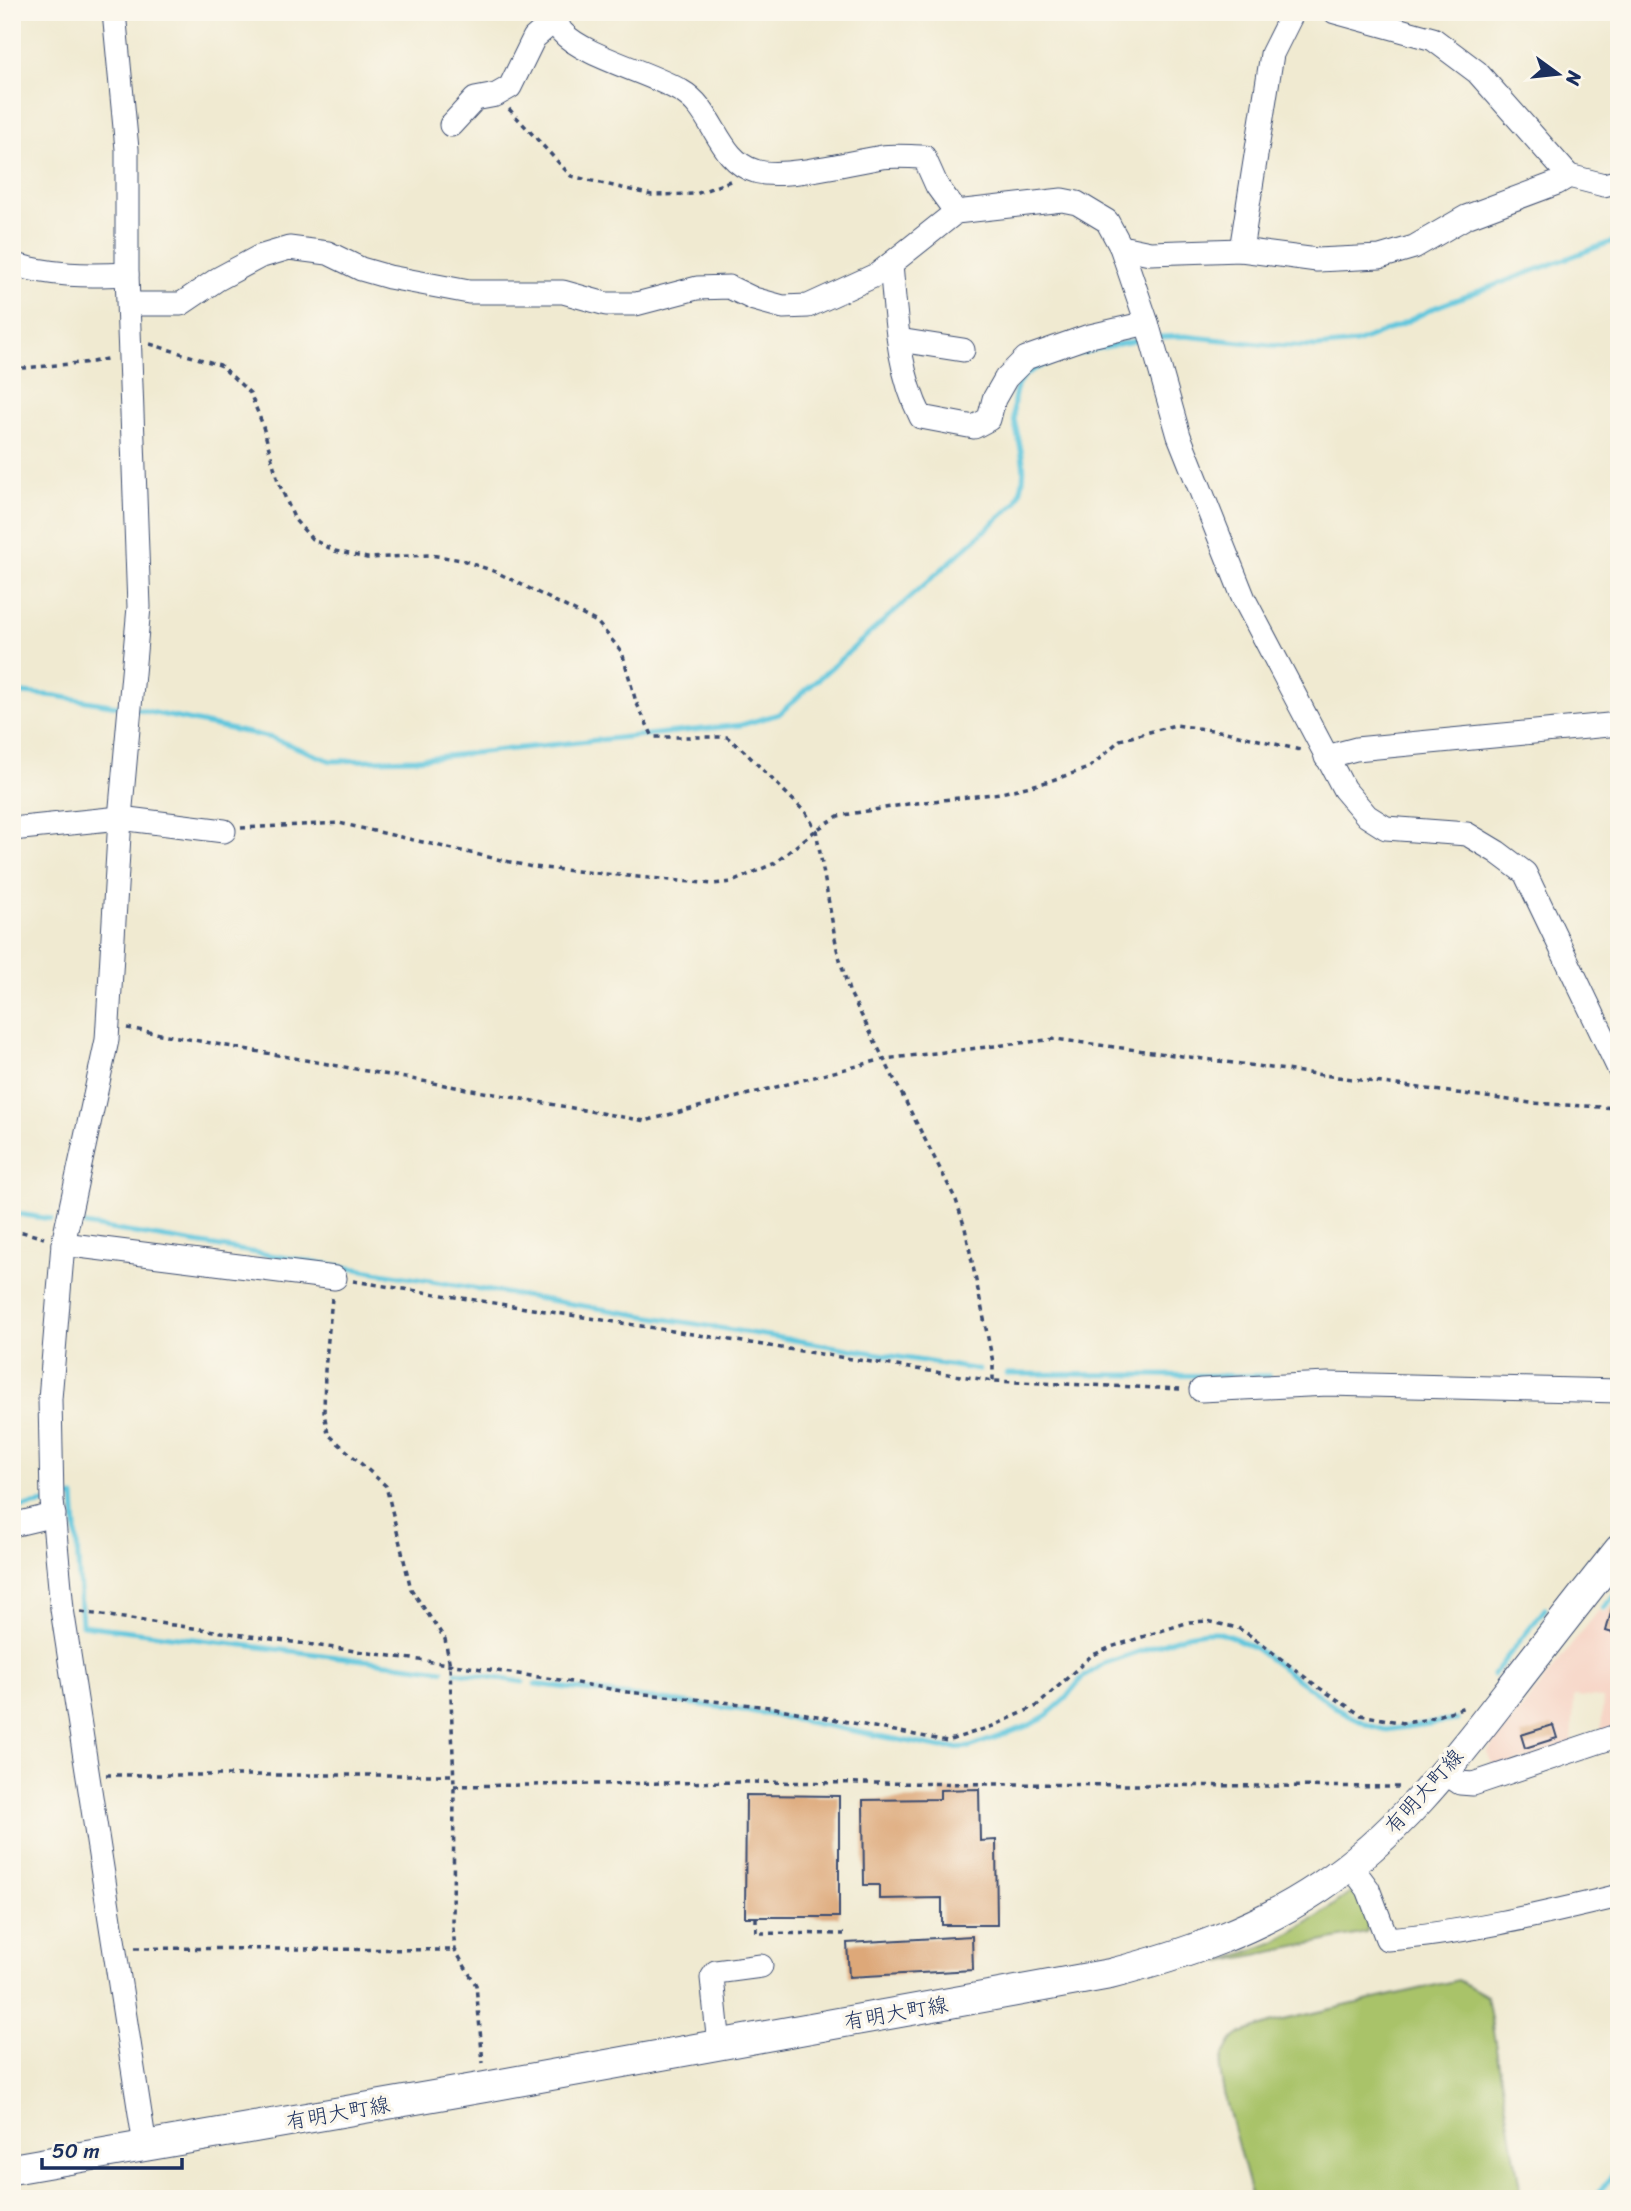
<svg xmlns="http://www.w3.org/2000/svg" width="1631" height="2211" font-family="Sriracha,'Klee One',sans-serif">
<rect width="100%" height="100%" fill="#fbf7ec"/>
<filter id="ink" filterUnits="userSpaceOnUse"><feTurbulence type="fractalNoise" baseFrequency=".0143" numOctaves="2"/><feDisplacementMap in="SourceGraphic" scale="14" xChannelSelector="R" yChannelSelector="G"/><feConvolveMatrix kernelMatrix="1 2 1 2 8 2 1 2 1" color-interpolation-filters="sRGB"/></filter>
<filter id="wash" filterUnits="userSpaceOnUse"><feTurbulence type="fractalNoise" baseFrequency=".00686" numOctaves="4" result="noise"/><feDisplacementMap in="SourceGraphic" scale="28" xChannelSelector="R" yChannelSelector="G"/><feGaussianBlur stdDeviation="1.57" result="paint"/><feColorMatrix in="noise" values="0 0 0 0 0 0 0 0 0 0 0 0 0 0 0 0 0 1.4 0 .05"/><feComposite in="paint" operator="in"/></filter>
<g filter="url(#wash)">
<rect width="100%" height="100%" fill="#f0ead1"/>
<path fill="#f6d2c3" d="M1613,1605L1619,1606V1729L1601,1734L1603,1698L1574,1696L1572,1743L1495,1769L1487,1753L1599,1610L1603,1613Z"/>
<g fill="#a9c369" stroke="#627964" stroke-width="2">
<path d="M1350,1893L1357,1894L1369,1922L1366,1933L1220,1962L1275,1942L1319,1916Z"/>
<path d="M1458,1980L1487,1996L1520,2188L1518,2199H1252L1224,2093L1220,2070L1223,2056L1232,2040L1242,2033L1270,2023Z"/>
</g>
<g fill="none" stroke-linecap="round" stroke-linejoin="round">
<g stroke="#5fc6dd" stroke-width="5">
<path d="M1156,337L1185,336L1269,345L1316,347L1356,343L1400,325L1436,307L1619,239"/>
<path d="M12,692L56,696L123,707"/>
<path d="M136,709L272,738L331,761L416,759L741,725L779,714L1016,503C1030,472 1022,455 1015,424C1012,411 1013,387 1023,377C1040,359 1120,343 1147,339"/>
<path d="M12,1213L51,1219"/>
<path d="M85,1225L979,1370"/>
<path d="M1007,1374L1269,1376"/>
<path d="M58,1500L74,1497L82,1625L443,1670"/>
<path d="M12,1509L45,1503"/>
<path d="M1603,1608L1619,1591"/>
<path d="M456,1672L523,1682"/>
<path d="M1493,1675L1545,1609"/>
<path d="M535,1684L750,1711L942,1748L970,1747L1030,1725L1047,1715L1065,1699L1081,1679L1103,1664L1187,1635L1205,1632H1218L1235,1638L1256,1649L1342,1712L1368,1725L1386,1730L1457,1720"/>
<path d="M1595,2199L1619,2165"/>
</g>
</g>
<g id="blocks">
<g fill="#dda879">
<path d="M1613,1605L1619,1607V1635L1606,1631Z"/>
<path d="M1553,1725L1557,1738L1525,1748L1521,1735Z"/>
<path d="M979,1789L980,1841L996,1840L997,1925H942V1898L879,1899V1885H864L863,1800L940,1799V1790Z"/>
<path d="M746,1795L839,1796V1917H745Z"/>
<path d="M972,1936L973,1970L849,1977L847,1943Z"/>
</g>
</g>
</g>
<g filter="url(#ink)">
<use href="#blocks" fill-opacity="0" stroke="#3b4b6f" stroke-width="2"/>
<g fill="none" stroke-linecap="round" stroke-linejoin="round">
<defs>
<g id="minor">
<path d="M114,12L127,149V274L139,607L120,818L107,1040L63,1244L50,1399L52,1500L62,1609L145,2146"/>
<path d="M555,12C557,18 558,28 562,32C583,56 652,73 681,91C714,109 717,160 755,171C782,180 852,162 882,157C895,155 911,157 924,157L937,186L956,212"/>
<path d="M1335,12L1433,39L1477,72L1569,176"/>
<path d="M451,125L475,99L496,95L510,87L534,38L557,18"/>
<path d="M1121,247L1150,253L1241,250L1317,260L1380,257L1414,247L1466,217L1557,183L1569,176L1604,185L1619,181"/>
<path d="M1241,250L1272,54L1293,12"/>
<path d="M12,264C53,276 86,276 127,274"/>
<path d="M891,264C896,316 897,370 921,417L974,427L989,419L994,399L1006,378L1026,358L1086,337L1147,323"/>
<path d="M129,304H181L218,279L259,257L289,248L328,253L361,269L389,277L469,292H563L606,304H636L697,288L729,287L754,299L783,307L808,306L878,274L956,212L1062,200L1077,203L1107,221L1121,247L1147,323L1179,436L1244,599L1344,789L1367,816L1386,828L1467,834L1497,852L1525,873L1619,1069"/>
<path d="M899,340L963,350"/>
<path d="M1326,757L1356,749L1619,724"/>
<path d="M12,829L120,818L224,831"/>
<path d="M63,1244L335,1278"/>
<path d="M1201,1390L1328,1384L1619,1391"/>
<path d="M12,1525L54,1515"/>
<path d="M1444,1772L1460,1783L1473,1784L1619,1735"/>
<path d="M1350,1865L1368,1889L1387,1939C1465,1933 1543,1914 1619,1896"/>
<path d="M719,2045L712,1978L716,1972L761,1966"/>
</g>
<path id="major" d="M12,2169L485,2087L1110,1974C1184,1955 1256,1930 1320,1887C1395,1837 1450,1767 1504,1697C1542,1648 1580,1599 1619,1550"/>
</defs>
<use href="#minor" stroke="#3b4b6f" stroke-width="25"/>
<use href="#major" stroke="#3b4b6f" stroke-width="32"/>
<g stroke="#3b4b6f" stroke-width="3.5" stroke-dasharray="5 5" stroke-linecap="butt">
<path d="M509,109L571,176L652,195L696,194L730,181"/>
<path d="M150,344L220,365L250,393L262,423L278,481L295,520L312,539L335,551L367,558L430,555L462,560L496,572L597,622L622,652L636,702L653,737H727L743,750L806,813L816,830L837,949L849,991L956,1200L965,1228L993,1362V1381"/>
<path d="M12,369L92,362L111,358"/>
<path d="M241,828L339,823L532,867L713,884L732,882L775,863L816,830L838,816L908,804L1001,793L1043,783L1089,768L1120,740L1175,725L1226,732L1300,750"/>
<path d="M127,1028L645,1121L884,1059L1055,1039L1531,1103L1619,1108"/>
<path d="M12,1229L44,1238"/>
<path d="M353,1281L993,1381L1181,1389"/>
<path d="M332,1298L325,1370L324,1413L328,1434L386,1486L411,1589L445,1639L450,1666L454,1786L453,1928L455,1950L476,1985L483,2063"/>
<path d="M81,1612L560,1680L627,1692L770,1707L947,1741L993,1726L1037,1706L1091,1656L1111,1647L1189,1622L1207,1621L1238,1628L1251,1636L1318,1687L1361,1715L1404,1723L1424,1720L1465,1707"/>
<path d="M106,1775H454"/>
<path d="M454,1786L739,1782L1400,1787"/>
<path d="M756,1917V1933L844,1934"/>
<path d="M135,1948L455,1950"/>
</g>
<use href="#minor" stroke="#fff" stroke-width="23"/>
<use href="#major" stroke="#fff" stroke-width="30"/>
</g>
</g>
<g text-anchor="middle" dominant-baseline="central" stroke-width="7" stroke-linejoin="round" paint-order="stroke">
<g font-size="21" fill="#1b2f5e" stroke="#fbf7ec">
<text transform="translate(1424 1791) rotate(-48)">有明大町線</text>
<text transform="translate(896 2013) rotate(-10)">有明大町線</text>
<text transform="translate(338 2113) rotate(-10)">有明大町線</text>
</g>
</g>
<rect width="1631" height="2211" fill="none" stroke="#fbf7ec" stroke-width="42"/>
<g transform="translate(1558 74) rotate(105)" stroke="#fbf7ec" stroke-width="5" paint-order="stroke">
<path d="M0-5L12 26L0 18L-12 26Z" fill="#1b2f5e"/>
<text y="-10" font-size="19" font-weight="bold" text-anchor="middle" fill="#1b2f5e">N</text>
</g>
<path d="M42 2158v10h140v-10" fill="none" stroke="#1b2f5e" stroke-width="3.5"/>
<text x="52" y="2158" font-size="21" fill="#1b2f5e" stroke="#fbf7ec" stroke-width="5" paint-order="stroke">50 m</text>
</svg>
